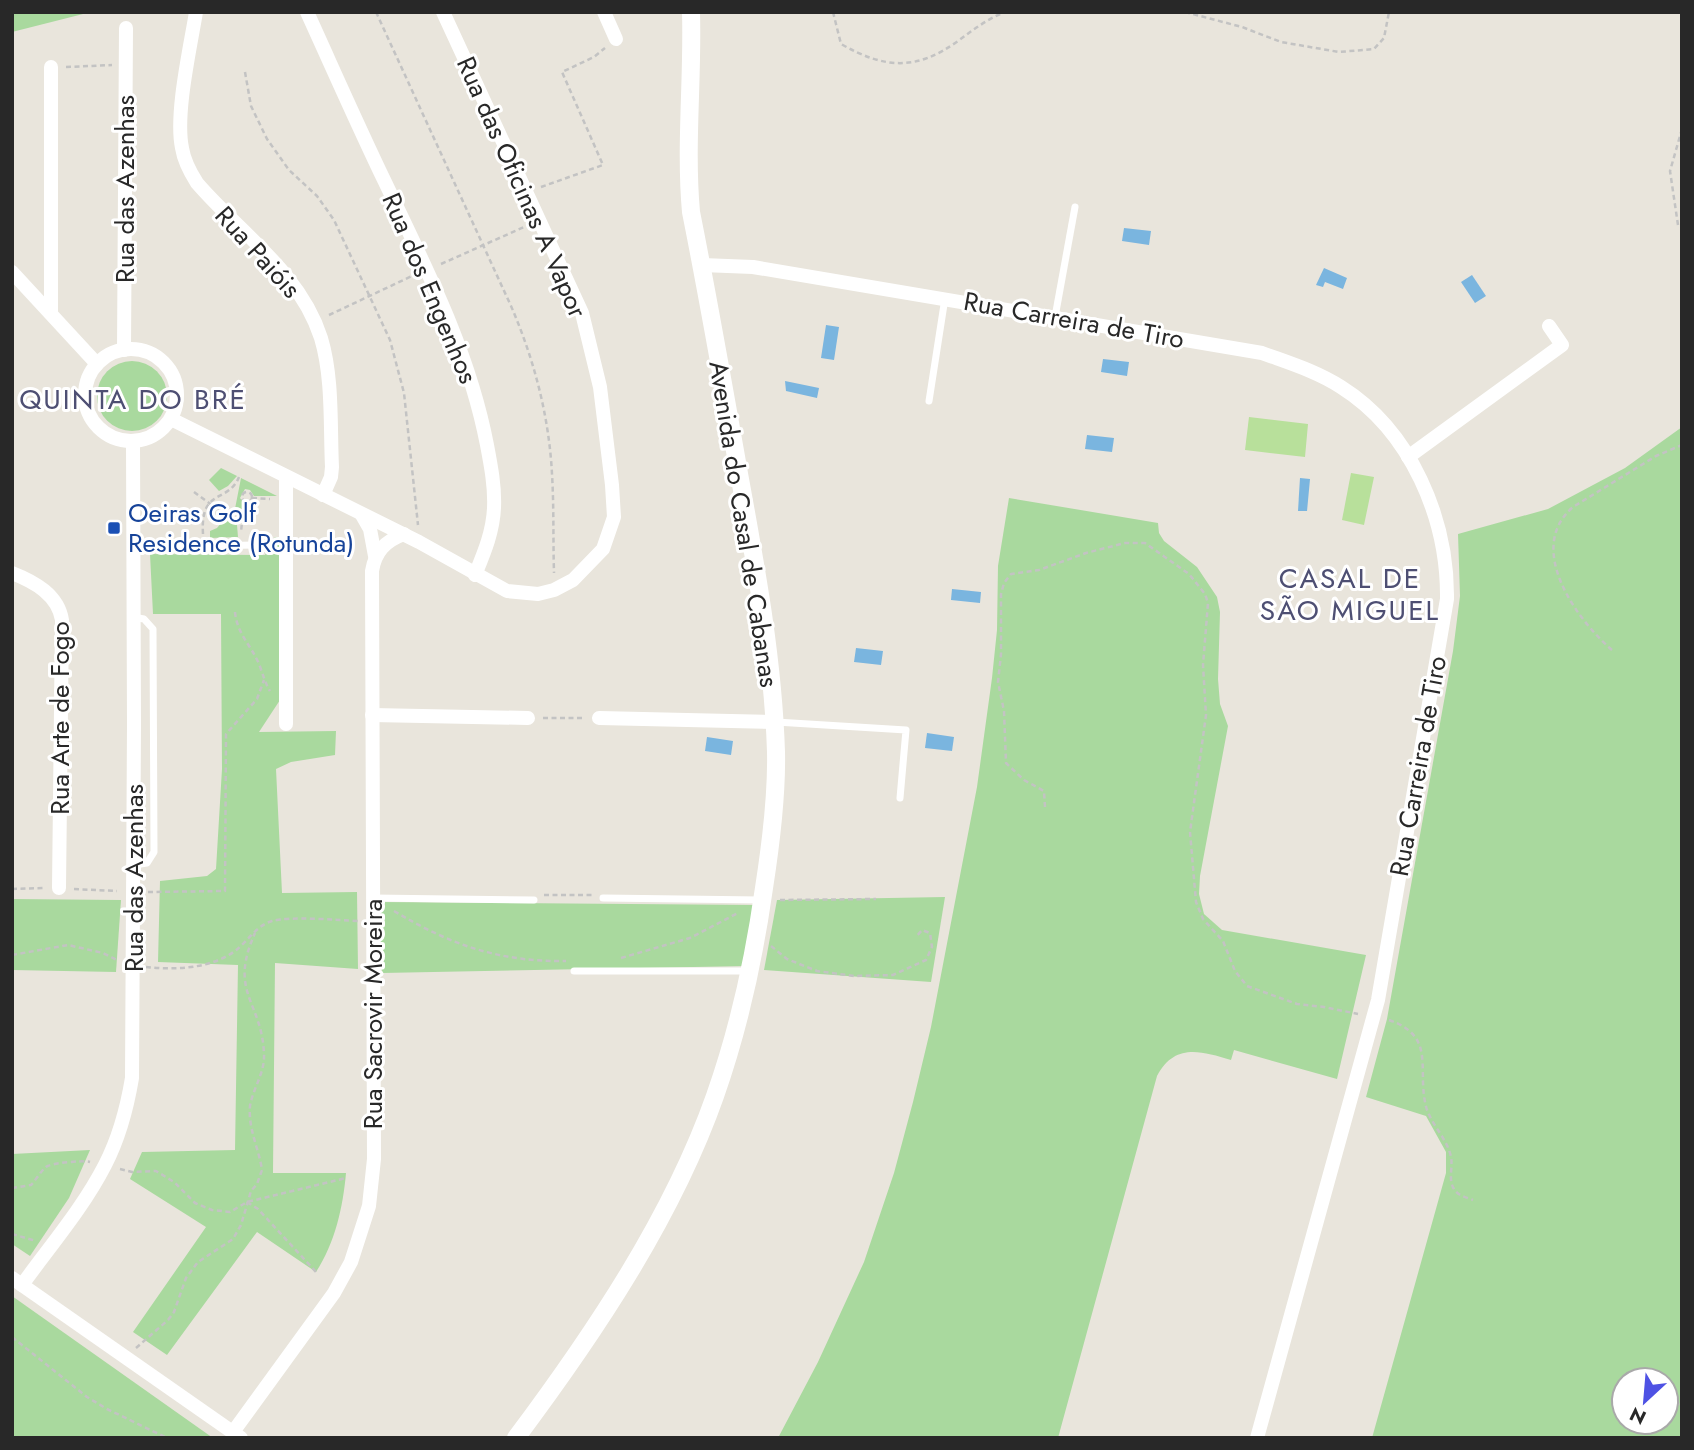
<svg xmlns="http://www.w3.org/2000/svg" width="1694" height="1450" font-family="Jost,sans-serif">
<rect width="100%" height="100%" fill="#e9e5dc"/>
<g fill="#a9d99e" fill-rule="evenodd">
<path d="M12,12H91L12,32Z"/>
<circle cx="132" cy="396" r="35"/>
<path d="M1682,427V1438H1372L1446,1173V1152L1426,1116L1366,1097L1387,1019L1453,651L1460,596L1458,534L1548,509L1625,468ZM1624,1380H1666V1422H1624Z"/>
<path d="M221,468L237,476L228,486L219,491L209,480Z"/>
<path d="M241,478L277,496H254L250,490L245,489L240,498L245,504L242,518L234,514Z"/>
<path d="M1009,498L1158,523L1159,533L1164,541L1197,567L1217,597L1220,612L1218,679L1220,704L1228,726L1200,876L1199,894L1204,914L1222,930L1366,955L1337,1079L1234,1050L1231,1060C1200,1051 1175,1043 1157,1076L1058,1438H778L818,1362L864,1262L894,1173L913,1102L931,1027L977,787L992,678L997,630L998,566Z"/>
<path d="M226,517L237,525L238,537L210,538V531L217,528Z"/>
<path d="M275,537H280V700L259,732L336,731L335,755L291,762L276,769L282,893L357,892L358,969L275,963L273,1173H346C343,1207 335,1243 316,1272L257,1232L167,1355L133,1332L206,1227L130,1179L142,1152L235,1150L238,965L158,962L160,881L207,876L216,869L222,769L221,614H153L150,554L265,555Z"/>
<path d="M945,897L931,982L764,970L777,900Z"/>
<path d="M12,899L121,900L116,972L12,970Z"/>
<path d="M379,902L753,905L746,966L382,973Z"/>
<path d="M90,1150L69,1198L30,1256L12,1244V1154Z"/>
<path d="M12,1296L213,1438H12Z"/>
</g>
<g fill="#b8e09b">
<path d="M1249,417L1308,424L1305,457L1245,450Z"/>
<path d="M1351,473L1374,477L1364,525L1342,520Z"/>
</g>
<g fill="#7ab5df">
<path d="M1124,228L1151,231L1149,245L1122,241Z"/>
<path d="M1324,268L1347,278L1343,289L1325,282L1323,287L1316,285Z"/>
<path d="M1472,275L1486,296L1475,303L1461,282Z"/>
<path d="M826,325L839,327L834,360L821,358Z"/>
<path d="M1103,359L1129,362L1127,376L1101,372Z"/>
<path d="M785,381L819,388L817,398L786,391Z"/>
<path d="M1087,435L1114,438L1112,452L1085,449Z"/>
<path d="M1300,478L1310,479L1307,511H1298Z"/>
<path d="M952,589L981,592L980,603L951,600Z"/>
<path d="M856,648L883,651L881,665L854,662Z"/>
<path d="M927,733L954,737L952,751L925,748Z"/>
<path d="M707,737L733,741L731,755L705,751Z"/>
</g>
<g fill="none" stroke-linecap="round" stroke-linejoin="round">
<g stroke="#c3c3c3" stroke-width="2.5" stroke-dasharray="5 3.5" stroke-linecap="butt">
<path d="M376,12L511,306C534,359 549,416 552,474C554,507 553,540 554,573"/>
<path d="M833,12L841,44C885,69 916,71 958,41C973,30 987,19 1005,12"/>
<path d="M1185,12L1242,27L1281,42L1339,52L1374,49L1384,38L1389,12"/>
<path d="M66,67L112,65"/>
<path d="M245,72L251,106L267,139L289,170L317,196L334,220L390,340L404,393L418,525"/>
<path d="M541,187L603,165L562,72L594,57L605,48"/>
<path d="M1678,225L1670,171L1682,129"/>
<path d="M441,264L524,227"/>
<path d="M329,315L412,276"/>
<circle cx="247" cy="497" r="5"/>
<path d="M194,492L216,508L242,522L241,532"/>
<path d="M252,498L270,499"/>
<path d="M242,522L248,502"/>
<path d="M203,534C200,487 228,504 239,477"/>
<path d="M235,612C237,634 251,645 259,664C263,674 265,683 270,691"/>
<path d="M1612,650C1576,619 1525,548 1573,507L1656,456L1682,445"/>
<path d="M543,718H585"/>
<path d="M1045,807L1044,791L1024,780L1006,763L1004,711L998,682L1001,654V594L1004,583L1011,574L1039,570L1086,553L1125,543H1145L1189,574L1205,594L1208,603L1203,665L1206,715L1190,832L1196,902L1203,919L1223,941L1235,971L1247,986L1297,1004L1324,1007L1358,1014"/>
<path d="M12,889L43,888"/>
<path d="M74,889L117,891"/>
<path d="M148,892L225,891L226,734L257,699L264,680"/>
<path d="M544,895H594"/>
<path d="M780,900L876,899"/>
<path d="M394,911C451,945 499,962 566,961"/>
<path d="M771,946L787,959L817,971L854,976L893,975L926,960L932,947L930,933L922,930L916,937"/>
<path d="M12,955L68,945L103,953L117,960"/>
<path d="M621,958L690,938L738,913"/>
<path d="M146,967C175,970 210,969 235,951C247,942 257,925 272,921C290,916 338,920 359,921"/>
<path d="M1389,1020C1435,1036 1418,1066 1425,1102C1428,1122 1447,1137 1451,1157C1453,1167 1448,1180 1454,1189C1458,1196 1466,1197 1473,1200"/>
<path d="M120,1169L132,1172L156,1171L174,1182L195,1203L212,1210L230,1212L247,1202L346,1178"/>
<path d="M12,1188L31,1185C36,1180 40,1172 46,1167C50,1163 83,1160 90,1162"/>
<path d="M247,1202L258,1209L316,1272"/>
<path d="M12,1234L36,1241"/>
<path d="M12,1337L87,1397L107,1409L167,1438"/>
<path d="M136,1348L168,1320L174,1312L186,1278L198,1262L233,1239L241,1225L251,1191L257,1184L262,1170C259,1149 248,1129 250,1106C253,1088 265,1073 264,1054C262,1001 228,993 255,933"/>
<path d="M1666,1404H1682"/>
</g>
<g stroke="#fff" stroke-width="7">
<path d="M1055,317L1075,207"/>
<path d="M929,401L945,298"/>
<path d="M133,547L264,545"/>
<path d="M133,617L144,619L153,629L154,852L147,863L134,865"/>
<path d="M776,722L906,730L900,798"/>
<path d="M373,898L534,900"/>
<path d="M603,898L760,900"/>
<path d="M574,971H748"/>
</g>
<g stroke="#fff" stroke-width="14">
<path d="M196,12C190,49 175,114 182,148C184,161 190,172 197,183C240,233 300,272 321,338C333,378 330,425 332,467L331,477L323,495"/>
<path d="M307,12C333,69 358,126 385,182C426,268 469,351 487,445C491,466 495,487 494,508C493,532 484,553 475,575"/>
<path d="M604,12L616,39"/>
<path d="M702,265L753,267L1262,353C1289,363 1316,371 1341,387C1411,431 1448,519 1447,599L1378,1000L1257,1438"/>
<path d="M12,272L97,364"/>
<path d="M51,313V67"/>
<circle cx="131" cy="395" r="46"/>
<path d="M124,350L126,28"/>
<path d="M171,419L419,542L507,591L538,594L554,590L573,580L603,549L614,517L612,485L600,387L582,313L443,12"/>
<path d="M1408,457L1562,345L1549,326"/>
<path d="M362,515L370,529L375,556"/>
<path d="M12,573C35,582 58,595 62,620L59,888"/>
<path d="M372,715L528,718"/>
<path d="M599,718L774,722"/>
<path d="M286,724V477"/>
<path d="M12,1278L241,1438"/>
<path d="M22,1285C50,1246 83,1208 105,1165C119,1138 127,1108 132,1078L134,725L133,442"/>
<path d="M233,1432L334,1293L351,1262L369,1206L374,1159L372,571C375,552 385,541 404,534"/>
</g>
<path stroke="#fff" stroke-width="18" d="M516,1438C593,1335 672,1218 715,1096C739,1028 754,959 764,888C771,843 777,797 776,752C773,656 755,562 738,468C723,383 708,297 691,212C685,145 693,79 691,12"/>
</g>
<rect fill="#1a4fb4" stroke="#fff" stroke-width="2.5" x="107" y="521" width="14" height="14" rx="3.5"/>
<g text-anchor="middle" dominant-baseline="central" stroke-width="6" stroke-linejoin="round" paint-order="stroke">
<g font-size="26" fill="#282828" stroke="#fff">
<text transform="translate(522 187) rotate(66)">Rua das Oficinas A Vapor</text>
<text transform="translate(125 189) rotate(-90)">Rua das Azenhas</text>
<text transform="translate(258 252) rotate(48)">Rua Paióis</text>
<text transform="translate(430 288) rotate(67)">Rua dos Engenhos</text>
<text transform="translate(1074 320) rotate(10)">Rua Carreira de Tiro</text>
<text transform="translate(744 524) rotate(81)">Avenida do Casal de Cabanas</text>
<text transform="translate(60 718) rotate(-90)">Rua Arte de Fogo</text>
<text transform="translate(1418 766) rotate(-80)">Rua Carreira de Tiro</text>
<text transform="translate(134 878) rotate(-90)">Rua das Azenhas</text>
<text transform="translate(373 1014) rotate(-90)">Rua Sacrovir Moreira</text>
</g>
<g font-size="26" fill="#164399" stroke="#fff" text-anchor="start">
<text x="128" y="513">Oeiras Golf<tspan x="128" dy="30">Residence (Rotunda)</tspan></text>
</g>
<g font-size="28" letter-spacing="2" fill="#4e4f73" stroke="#fff">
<text x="133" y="399">QUINTA DO BRÉ</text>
<text x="1350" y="578">CASAL DE<tspan x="1350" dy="32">SÃO MIGUEL</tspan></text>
</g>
</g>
<rect width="1694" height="1450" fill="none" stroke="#282828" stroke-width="28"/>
<g transform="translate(1645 1401) rotate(206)"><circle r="33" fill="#ffffff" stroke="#a9a9a9" stroke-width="2"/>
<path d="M0-5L12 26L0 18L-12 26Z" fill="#4e52e4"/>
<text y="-10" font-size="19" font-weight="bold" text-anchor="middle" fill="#282828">N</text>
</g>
</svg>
